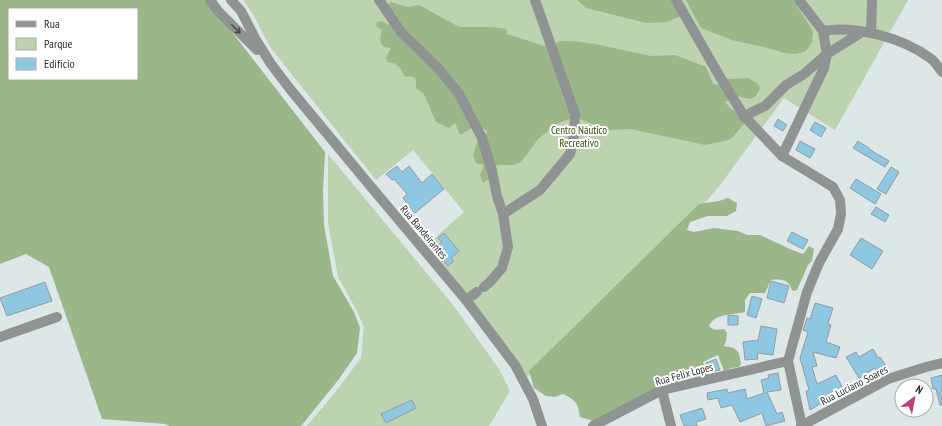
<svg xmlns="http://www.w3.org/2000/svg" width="942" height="426" font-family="'PT Sans Narrow',sans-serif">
<rect width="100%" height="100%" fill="#dde7e7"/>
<g fill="#bdd2af">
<path d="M243,0H908L835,130L784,98L718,188L685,226L526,378L427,245L464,212L413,150L376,180L270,47L253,14Z"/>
<path d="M328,154L453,305L499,369L510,391L489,426H307L333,395L361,358L364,327L357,311L338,277L328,223Z"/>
</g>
<g fill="#9bb688" fill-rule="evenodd">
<path d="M0,0H207L325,152L323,192L324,225L333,276L354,312L360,328L357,353L339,379L302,425L300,426H170L165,424L102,419L49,267L26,254L0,264ZM9,9H137V79H9Z"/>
<path d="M577,0H673L681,14L679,17L667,22L646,23L586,8Z"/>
<path d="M686,0H793L813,31L812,42L806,51L796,54L785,53L764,47L732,40L701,28Z"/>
<path d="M391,2L408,7L419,5L459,27H492L506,29L507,34L547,47L561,41H572L595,44L651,56L675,55L706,67L713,84L719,85L727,79L748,78L757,83L760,88L756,96L750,99L735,96L725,102L730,108L742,115L744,121V124L732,138L725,141L705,145L631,129L608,130L575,117L561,122L539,138L521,162L513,165H497L491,178L483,183L480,175L484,165L476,163L473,155L478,140L484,139L487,131L477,125L460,135L455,123L449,128L436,122L424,94L416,88V82L415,78L410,76L405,77C400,67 400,64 387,62L386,57L391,48C379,48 379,40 382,30L376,26L377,22L382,21L388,25L389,24L386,6Z"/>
<path d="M728,198L737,203L736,211L727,216H708L690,222L687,230L694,232L714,228L738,231L747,235H760L790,249L803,254L809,246L814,249L812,261L808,265L797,290L794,291L792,290C788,279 781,279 771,280L765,293H750L745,300V312C734,315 714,313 709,326C714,331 717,330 724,329L727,333L726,341L724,346L734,348L739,353L741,364L739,367L732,368L724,371L718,355L703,362L710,377L672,385C665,379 660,383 656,390L593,421L580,417C578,403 576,400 563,394L555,397L546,396L534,388L529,371L699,204L719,201Z"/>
</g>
<g fill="#8ec7e2" stroke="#949ca0">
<path d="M778,119L787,125L783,131L774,126Z"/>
<path d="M815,122L826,128L821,137L810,130Z"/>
<path d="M800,141L815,149L810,158L796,150Z"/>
<path d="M858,141L869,148V149L889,161L885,167L853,148Z"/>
<path d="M397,166L402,172L409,166L422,183L432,174L444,189L415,213L403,198L407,194L394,179L392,180L386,174Z"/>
<path d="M891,167L899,172L886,194L877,189Z"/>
<path d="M856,179L881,194L875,204L850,188Z"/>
<path d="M876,207L889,215L885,222L871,214Z"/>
<path d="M792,232L808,240L803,249L787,241Z"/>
<path d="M444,233L459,251L451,258L454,261L448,266L434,248L442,242L438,238Z"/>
<path d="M861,238L883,251L872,269L850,255Z"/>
<path d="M771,281L789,286L784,303L767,298Z"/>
<path d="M45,282L52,301L7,316L0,298Z"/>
<path d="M752,296L762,299L756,318L747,315Z"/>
<path d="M815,303L833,308L828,324L831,325L826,342L840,347L836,358L813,352L817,366L812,367L817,384L836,375L842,387L828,394L829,398L810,410L806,391L809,390L800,358L808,332L803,330L807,318L810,319Z"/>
<path d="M728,315L738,316V325H728Z"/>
<path d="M761,326L777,329L773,355L757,353L758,359L745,360L743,342L758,340Z"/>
<path d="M873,349L878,358L880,357L886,366L878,372L875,368L859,378L846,357L856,352L859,357Z"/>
<path d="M716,359L720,370L709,372L706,363Z"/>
<path d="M778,373L781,390L767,392L777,414L782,412L785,421L766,426L762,413L740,422L732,405L721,408L718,398L708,400L707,393L727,389L728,393L745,389L747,399L764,393L761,380L769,378L768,375Z"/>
<path d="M942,375V405H940L936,389H933L931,378Z"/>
<path d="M412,400L416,408L386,423L381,414Z"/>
<path d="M702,408L706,419L696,422L697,426H684L680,415Z"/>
</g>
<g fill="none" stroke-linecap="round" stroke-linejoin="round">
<g stroke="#8f9391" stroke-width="10">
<path d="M210,0L218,11L257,50"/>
<path d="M231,0L241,11L256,40L271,64L290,89L367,182L466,300L515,365L533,399L542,426"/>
<path d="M379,0L401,32L439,69L459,94L482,138L492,171L497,196L503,214L508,247L502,268L490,282L484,287"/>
<path d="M676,0L720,77L744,116L782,156L833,187L840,200L841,214L838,229L819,263L807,292L788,361L802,426"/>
<path d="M823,31C855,25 903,38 930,58C935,61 938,67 942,72"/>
<path d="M871,33L872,0"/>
<path d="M744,116L765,106L786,85L804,74L827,54L862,32"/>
<path d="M782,156L824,68L827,54L823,31L799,0"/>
<path d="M503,214L540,190L570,154L574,135L575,114L535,0"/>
<path d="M466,300L477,292"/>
<path d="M0,337L57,317"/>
<path d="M662,390L671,426"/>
<path d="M593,426L662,390L788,361"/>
<path d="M801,426L888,379L926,367L942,363"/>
</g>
</g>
<defs><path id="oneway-shaft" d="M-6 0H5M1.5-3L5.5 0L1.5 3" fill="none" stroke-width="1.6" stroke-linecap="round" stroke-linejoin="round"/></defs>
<use stroke="#484c4c" href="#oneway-shaft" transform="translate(236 29) rotate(45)"/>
<g text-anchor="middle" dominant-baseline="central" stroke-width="4" stroke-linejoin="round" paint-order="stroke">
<g font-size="11" fill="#30510f" stroke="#fff">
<text x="579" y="130">Centro Náutico<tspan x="579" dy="13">Recreativo</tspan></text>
</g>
<g font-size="11" fill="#2a2d2e" stroke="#fff">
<text transform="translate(424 232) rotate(50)">Rua Bandeirantes</text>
<text transform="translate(684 374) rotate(-15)">Rua Felix Lopes</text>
<text transform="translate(854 385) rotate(-27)">Rua Luciano Soares</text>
</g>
</g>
<rect x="8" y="8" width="130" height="72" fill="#ffffff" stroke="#aaabab"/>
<rect x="16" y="21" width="20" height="6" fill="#8f9391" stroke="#aaabab"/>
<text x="44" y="28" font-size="12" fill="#2a2d2e">Rua</text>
<rect x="16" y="38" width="20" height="12" fill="#bdd2af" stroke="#aaabab"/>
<text x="44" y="48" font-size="12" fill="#2a2d2e">Parque</text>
<rect x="16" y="58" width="20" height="12" fill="#8ec7e2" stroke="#aaabab"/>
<text x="44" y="68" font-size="12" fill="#2a2d2e">Edifício</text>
<g transform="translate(914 398) rotate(32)"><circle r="19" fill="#ffffff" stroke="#aaabab"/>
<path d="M0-3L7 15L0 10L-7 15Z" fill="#c13976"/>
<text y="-6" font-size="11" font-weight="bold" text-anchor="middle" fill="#2a2d2e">N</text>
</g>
</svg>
